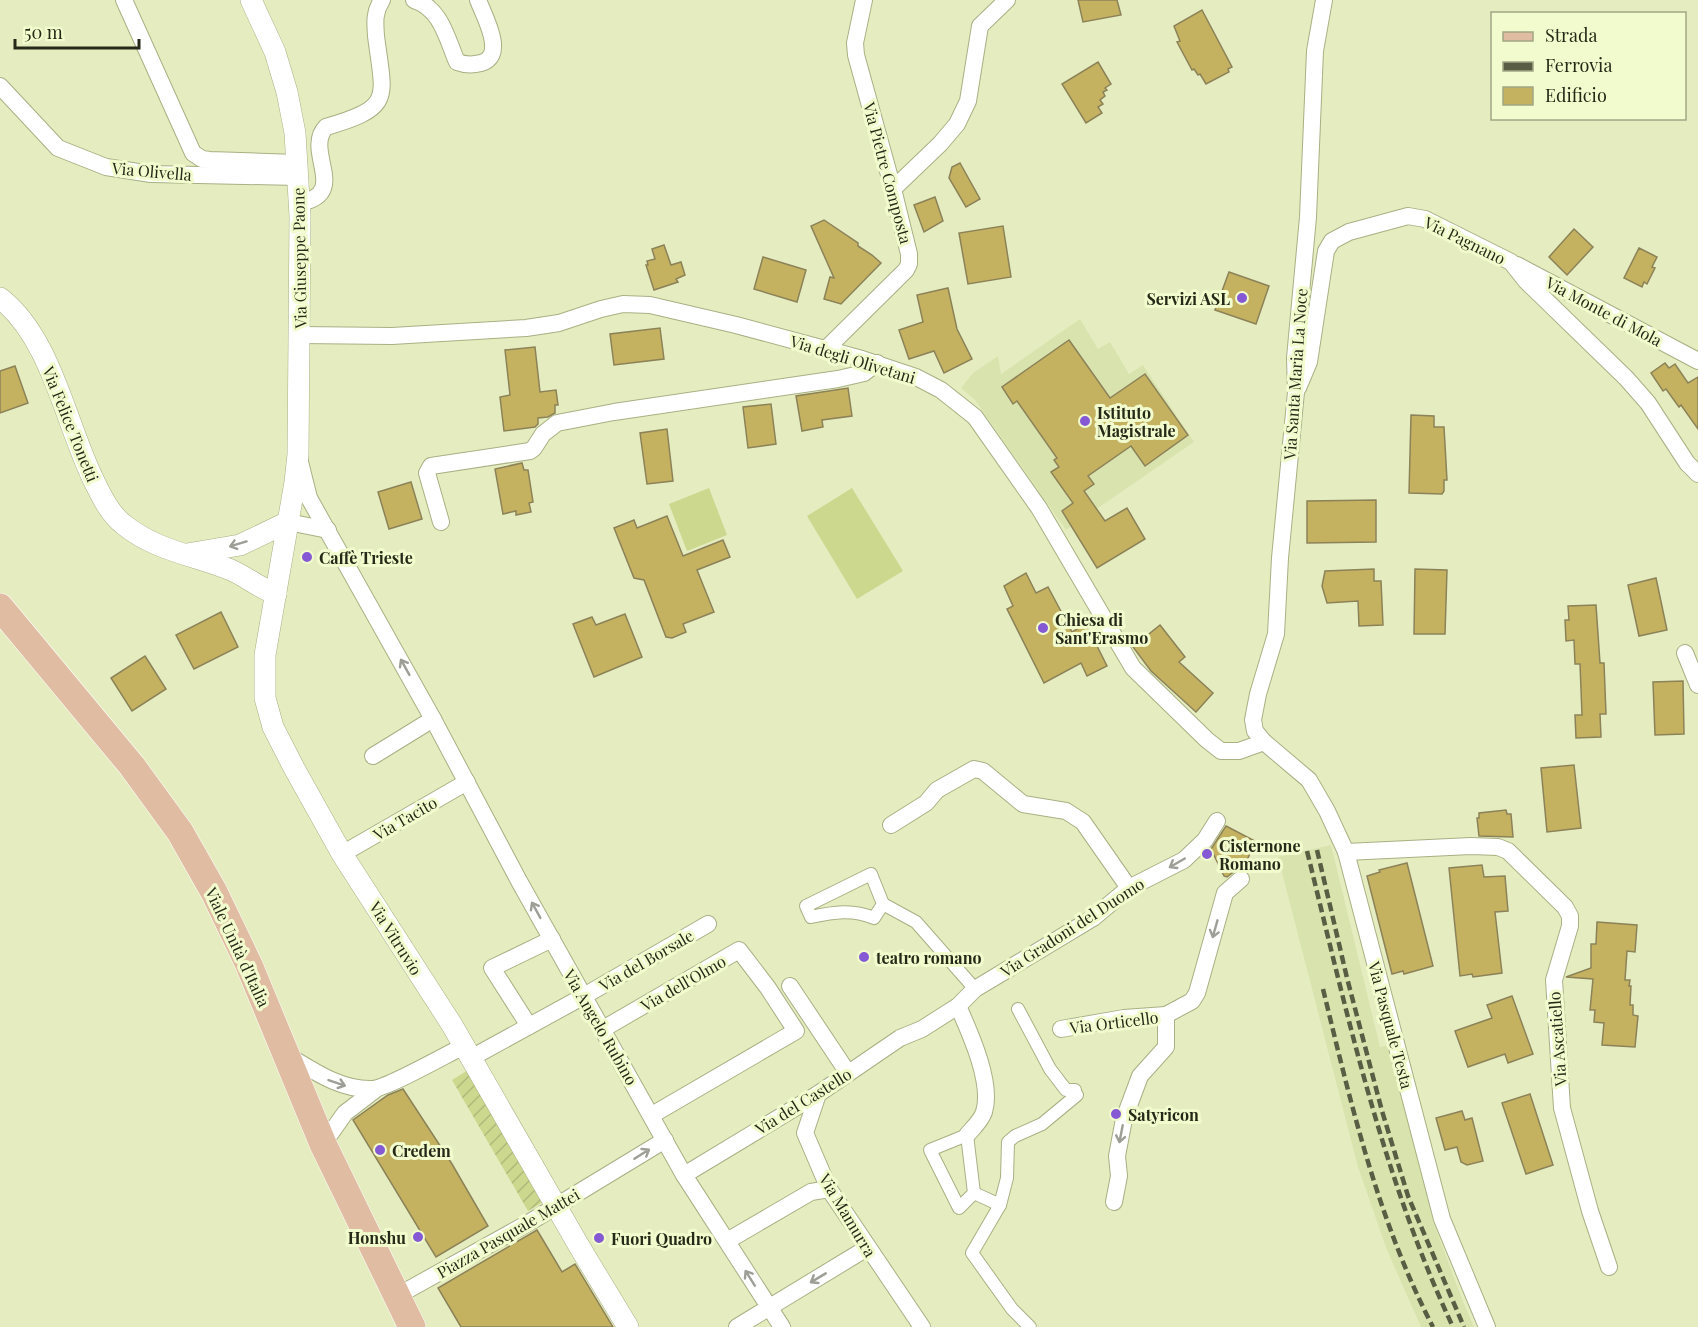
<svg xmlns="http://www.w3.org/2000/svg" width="1698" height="1327" font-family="'Playfair Display',serif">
<defs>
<pattern id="garden-furrows" width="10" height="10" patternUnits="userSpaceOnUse" patternTransform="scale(1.5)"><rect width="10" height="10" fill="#cbd88e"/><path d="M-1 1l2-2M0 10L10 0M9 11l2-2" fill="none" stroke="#aeb97a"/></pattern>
</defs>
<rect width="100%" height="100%" fill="#e5edc0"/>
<g fill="#d9e3ae">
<path d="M1080,319L1098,349L1110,342L1129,374L1143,365L1194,442L1066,530L975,400L961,388L973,373L998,356L1001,374Z"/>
<path d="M1331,845L1380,1047L1390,1045L1434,1224L1462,1299L1474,1327H1421L1387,1250L1358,1167L1278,857Z"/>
</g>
<path fill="url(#garden-furrows)" d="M468,1070L545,1201L528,1211L452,1080Z"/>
<g fill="#cbd88e">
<path d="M709,488L727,535L687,551L669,504Z"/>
<path d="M852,488L903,571L857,599L807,516Z"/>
</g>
<g fill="#c4b261" stroke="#8c8258" stroke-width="1.5">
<path d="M1078,0H1117L1121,15L1083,22Z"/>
<path d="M1202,10L1232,67L1228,69L1229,72L1206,84L1200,74L1198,75L1194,69L1192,70L1177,42L1180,41L1174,26Z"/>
<path d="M1098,62L1111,84L1105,88L1107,90L1103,92L1105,96L1100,100L1103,104L1098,107L1102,113L1086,123L1062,84Z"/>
<path d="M960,163L980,199L966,207L949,178L952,167Z"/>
<path d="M935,197L943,221L924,232L914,205Z"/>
<path d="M824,220L858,243V246L872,255L881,263L841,304L824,299L830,277L834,278L811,226Z"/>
<path d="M1003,226L1011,277L968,284L959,233Z"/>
<path d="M1574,229L1593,247L1567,275L1549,257Z"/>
<path d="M664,245L671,265L681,262L685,275L676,279L678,282L654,290L646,265H648L647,261L655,259L652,249Z"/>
<path d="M1639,248L1657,257L1652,267L1655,268L1647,284L1644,282L1642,287L1624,278Z"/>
<path d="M763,257L806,270L797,302L754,289Z"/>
<path d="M1229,272L1269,286L1256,324L1215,310Z"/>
<path d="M948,288L957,329L972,359L944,373L934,351L909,359L899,330L923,322L917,295Z"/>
<path d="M660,328L664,359L614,365L610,334Z"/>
<path d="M1069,340L1110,398L1145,374L1188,435L1145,466L1131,446L1088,476L1094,484L1084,491L1105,521L1127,508L1145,539L1097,568L1062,511L1073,503L1051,472L1059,467L1054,460L1057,458L1017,401L1013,404L1002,387Z"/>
<path d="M535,347L540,392L556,390L558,405H555V413L548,417L538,418V424L535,427L504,431L500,397L510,395L505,350Z"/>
<path d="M1665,363L1669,368L1675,364L1688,383L1698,377V429L1681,405L1679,407L1666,389L1663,391L1651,373Z"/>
<path d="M15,366L28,403L0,413V371Z"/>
<path d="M848,388L852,416L822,420L823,427L802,431L796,396Z"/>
<path d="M771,404L776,444L748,448L743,407Z"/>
<path d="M1411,415L1434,416V427H1444L1447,480H1444V491L1442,494L1409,493Z"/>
<path d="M667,429L673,481L647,484L640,433Z"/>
<path d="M522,463L524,470H528L533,502L529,503L531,512L516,515V511L503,514L495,469Z"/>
<path d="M411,482L422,519L389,529L378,492Z"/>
<path d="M1376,500V542L1307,543V501Z"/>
<path d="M667,516L683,556L723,540L730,557L697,570L714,612L683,624L686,632L672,638L666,637L644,580L634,578L614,528L634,520L637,528Z"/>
<path d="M1374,569V581H1381L1383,625L1359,626L1358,601L1327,603L1322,586L1325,571Z"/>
<path d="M1415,569L1447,570L1445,634H1414Z"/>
<path d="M1026,573L1036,593L1048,587L1072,632L1086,624L1107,666L1087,676L1081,663L1044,683L1007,609L1013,606L1004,586Z"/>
<path d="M1656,578L1667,630L1639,636L1628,585Z"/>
<path d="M1596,605L1600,663H1604L1606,714H1600L1601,737L1576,738L1575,715H1582L1580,664H1575L1574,640L1566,641L1565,620H1569L1568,606Z"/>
<path d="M221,612L238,647L194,669L176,635Z"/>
<path d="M625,614L642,657L594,677L573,624L592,617L596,625Z"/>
<path d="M1160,625L1185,657L1179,662L1213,693L1196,712L1151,671L1133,647Z"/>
<path d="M145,656L166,689L132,711L111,678Z"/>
<path d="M1683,681L1684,734L1655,735L1653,682Z"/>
<path d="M1574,765L1581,828L1547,832L1541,768Z"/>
<path d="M1506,810L1507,814H1511L1513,837L1479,836L1477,818H1479V813Z"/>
<path d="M1226,826L1255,841L1244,868L1235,871L1227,877L1224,876L1211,849Z"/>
<path d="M1407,863L1433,966L1404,974L1403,971L1392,974L1367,876L1380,872L1379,870Z"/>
<path d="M1482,865L1484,877L1505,876L1508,911L1495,912L1502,973L1473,977L1472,974L1460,976L1449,868Z"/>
<path d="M1597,922L1637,925L1635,952L1627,951L1625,980H1630L1629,986H1631L1630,1005H1633V1015L1638,1016L1635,1047L1602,1045L1604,1023L1594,1022L1595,1010H1590L1593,979L1566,977L1591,968V944H1596Z"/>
<path d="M1512,996L1533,1054L1508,1063L1505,1054L1468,1067L1455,1031L1492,1018L1487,1005Z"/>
<path d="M403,1089L452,1164L488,1226L436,1257L353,1120L388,1095Z"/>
<path d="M1530,1094L1553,1165L1526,1174L1502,1103Z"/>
<path d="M1462,1111L1465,1120L1472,1118L1483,1161L1467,1165L1461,1162L1457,1147L1445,1150L1436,1118Z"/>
<path d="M537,1230L562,1272L575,1264L613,1327H461L438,1288Z"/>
</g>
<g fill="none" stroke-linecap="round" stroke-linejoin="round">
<defs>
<g id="pedestrian">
<path d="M871,874L883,904L874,918C852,909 834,912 811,917L806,906Z"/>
<path d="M883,904L916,922L975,989"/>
<path d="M1018,1009L1050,1069L1066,1090H1075"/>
<path d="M967,1135L974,1193L959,1208L930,1150Z"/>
<path d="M974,1193L1000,1205"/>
<path d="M1030,1327L1012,1309L972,1253L1000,1205L1007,1178L1008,1142L1015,1136L1042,1124L1077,1095"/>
</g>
<g id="minor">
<path d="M124,0L193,153L202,159L210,160L297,163"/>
<path d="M414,0C441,8 447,39 457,62C465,65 473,65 481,63C507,56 484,16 478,0"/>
<path d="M1324,0L1315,51L1308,217L1295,358L1296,392L1280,558L1276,634L1258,694L1253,720L1255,731L1264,742L1309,780L1327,811L1346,852L1442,1219L1487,1327"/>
<path d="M0,86L58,148L106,167L151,174L298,177"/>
<path d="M893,189L940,144L957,124L968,101L980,26L1007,0"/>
<path d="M299,203C351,194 303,151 326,127C394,107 384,99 376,36C375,22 374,12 382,0"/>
<path d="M1517,265L1698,361"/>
<path d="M300,335L392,336L526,328L559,323L601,309L623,304L650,305L736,325L862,359L916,377L941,390L975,417L1039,508L1133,668L1207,740L1221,751H1239L1264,742"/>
<path d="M825,350L906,270L909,264V254L893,189L856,55L855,43L864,0"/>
<path d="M1298,388L1309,362L1326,251L1332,241L1349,232L1408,216L1425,219L1511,262L1526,281L1626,378L1648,403L1687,463L1698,474"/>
<path d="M300,462L309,498L433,719L519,881L684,1175L782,1327"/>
<path d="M288,522L328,530"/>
<path d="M441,522L427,473L431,466L530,451L534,448L543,434L557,423L614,412L838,379L864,373L877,363"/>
<path d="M1685,653L1698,685"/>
<path d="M373,756L433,719"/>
<path d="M891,825L926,803L937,790L974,769L983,771L1023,804L1066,811L1083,822L1129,888"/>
<path d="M1346,852L1471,846L1498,847L1508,851L1565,907L1570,916V926L1554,980L1562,1108L1590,1211L1609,1267"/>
<path d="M342,854L467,782"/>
<path d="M790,986L848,1073"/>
<path d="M958,1006C970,1033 993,1083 984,1112C981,1121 973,1128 967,1135"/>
<path d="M529,1026L492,968L552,939"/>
<path d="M603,1029L739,950L768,988L796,1031L652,1115"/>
<path d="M1061,1029L1124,1018L1166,1015"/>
<path d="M287,1055C314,1071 340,1090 372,1089C386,1089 447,1054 464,1046"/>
<path d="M471,1058L584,996L708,924"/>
<path d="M818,1094L805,1133L829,1189L922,1327"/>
<path d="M323,1144L345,1113L375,1090"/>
<path d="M684,1175L818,1094L900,1038L922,1029L958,1006L975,989L1093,918L1129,888L1184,860L1205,840L1217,821"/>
<path d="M1114,1202L1119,1176L1117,1156L1124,1119L1140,1076L1166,1047V1015L1192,1001L1197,993L1225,893L1241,879"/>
<path d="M727,1241L811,1192L829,1189"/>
<path d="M397,1296L530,1222L665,1140"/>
<path d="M737,1327L867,1248"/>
</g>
<g id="tertiary">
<path d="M251,0L275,52L287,92L295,133L300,216L298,454L295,482L265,655V698L273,727L294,768L342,854L452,1025L579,1246L628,1327"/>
<path d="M0,298C52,338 66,426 95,483C102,497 110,514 123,524C156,551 194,555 231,570C247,577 259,588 276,594"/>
<path d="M187,554L240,545L288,522"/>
</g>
<path id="primary" d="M0,607L132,766L180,832L214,892L249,965L323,1144L412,1327"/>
</defs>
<use href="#pedestrian" stroke="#a8b084" stroke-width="14"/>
<use href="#minor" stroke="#a8b084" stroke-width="18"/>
<use href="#tertiary" stroke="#a8b084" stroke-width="22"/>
<use href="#primary" stroke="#fff" stroke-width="28"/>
<use href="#pedestrian" stroke="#fff" stroke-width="12"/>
<use href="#minor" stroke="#fff" stroke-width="16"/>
<use href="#tertiary" stroke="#fff" stroke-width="21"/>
<use href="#primary" stroke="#e0bca3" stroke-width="27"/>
<g stroke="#585d43" stroke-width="4.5" stroke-dasharray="9 4.5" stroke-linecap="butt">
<path d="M1317,850L1347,978L1382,1111L1408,1196L1464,1327"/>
<path d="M1307,851C1347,1013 1382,1176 1453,1327"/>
<path d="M1323,989C1351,1104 1378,1221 1433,1327"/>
</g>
</g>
<defs><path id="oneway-shaft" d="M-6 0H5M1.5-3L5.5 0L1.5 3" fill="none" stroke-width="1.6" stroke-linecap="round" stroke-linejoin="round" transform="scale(1.5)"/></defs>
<g stroke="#9d9f97">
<use href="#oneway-shaft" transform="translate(238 544) rotate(163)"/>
<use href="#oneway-shaft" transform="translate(405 667) rotate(-119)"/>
<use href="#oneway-shaft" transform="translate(1177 863) rotate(150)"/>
<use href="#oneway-shaft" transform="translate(536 910) rotate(-119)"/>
<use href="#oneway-shaft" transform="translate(1215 929) rotate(106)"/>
<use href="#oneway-shaft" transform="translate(337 1083) rotate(19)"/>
<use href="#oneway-shaft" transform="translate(1121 1134) rotate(101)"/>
<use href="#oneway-shaft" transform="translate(642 1154) rotate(-32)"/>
<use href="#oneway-shaft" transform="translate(750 1278) rotate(-122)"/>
<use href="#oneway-shaft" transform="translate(818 1278) rotate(149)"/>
</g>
<g fill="#8459d3" stroke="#f2fbcd" stroke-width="2">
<circle cx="1242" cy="298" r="6"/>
<circle cx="1085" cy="421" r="6"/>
<circle cx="307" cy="557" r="6"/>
<circle cx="1043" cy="628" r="6"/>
<circle cx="1207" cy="854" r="6"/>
<circle cx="864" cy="957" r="6"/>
<circle cx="1116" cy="1114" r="6"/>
<circle cx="380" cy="1150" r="6"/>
<circle cx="418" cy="1237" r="6"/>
<circle cx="599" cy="1238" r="6"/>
</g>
<g text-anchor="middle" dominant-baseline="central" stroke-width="6" stroke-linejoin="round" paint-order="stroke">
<g font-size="16" fill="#262917" stroke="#f2fbcd">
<text transform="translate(152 171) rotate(5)">Via Olivella</text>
<text transform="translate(888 173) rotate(75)">Via Pietre Composta</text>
<text transform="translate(1465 240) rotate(26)">Via Pagnano</text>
<text transform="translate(299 258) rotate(-91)">Via Giuseppe Paone</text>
<text transform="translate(1604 311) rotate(28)">Via Monte di Mola</text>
<text transform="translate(853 359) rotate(17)">Via degli Olivetani</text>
<text transform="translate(1295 374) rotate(-86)">Via Santa Maria La Noce</text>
<text transform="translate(71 424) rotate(68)">Via Felice Tonetti</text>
<text transform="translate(405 818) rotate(-30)">Via Tacito</text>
<text transform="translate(1072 927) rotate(-33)">Via Gradoni del Duomo</text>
<text transform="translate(396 938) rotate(58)">Via Vitruvio</text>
<text transform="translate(238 947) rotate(65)">Viale Unità d'Italia</text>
<text transform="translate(646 960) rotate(-30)">Via del Borsale</text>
<text transform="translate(683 983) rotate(-30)">Via dell'Olmo</text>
<text transform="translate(1114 1022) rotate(-7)">Via Orticello</text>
<text transform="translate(1391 1025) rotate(75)">Via Pasquale Testa</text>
<text transform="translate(601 1027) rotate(60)">Via Angelo Rubino</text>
<text transform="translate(1557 1039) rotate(-94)">Via Ascatiello</text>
<text transform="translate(803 1101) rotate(-32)">Via del Castello</text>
<text transform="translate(848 1215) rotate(59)">Via Mamurra</text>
<text transform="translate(508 1233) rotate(-30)">Piazza Pasquale Mattei</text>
</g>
<g font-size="16" font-weight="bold" fill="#262917" stroke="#f2fbcd" text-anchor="start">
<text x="1230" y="298" text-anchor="end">Servizi ASL</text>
<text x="1097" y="412">Istituto<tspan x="1097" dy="18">Magistrale</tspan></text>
<text x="319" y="557">Caffè Trieste</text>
<text x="1055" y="619">Chiesa di<tspan x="1055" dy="18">Sant'Erasmo</tspan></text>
<text x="1219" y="845">Cisternone<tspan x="1219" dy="18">Romano</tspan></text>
<text x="876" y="957">teatro romano</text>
<text x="1128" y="1114">Satyricon</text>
<text x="392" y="1150">Credem</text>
<text x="406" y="1237" text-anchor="end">Honshu</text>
<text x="611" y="1238">Fuori Quadro</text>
</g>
</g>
<rect x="1491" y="12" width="195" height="108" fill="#f2fbcd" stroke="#a0a784" stroke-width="1.5"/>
<rect x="1503" y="32" width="30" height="9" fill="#e0bca3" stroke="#a0a784" stroke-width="1.5"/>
<text x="1545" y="42" font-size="18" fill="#262917">Strada</text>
<rect x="1503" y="62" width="30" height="9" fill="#585d43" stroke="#a0a784" stroke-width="1.5"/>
<text x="1545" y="72" font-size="18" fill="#262917">Ferrovia</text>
<rect x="1503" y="87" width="30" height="18" fill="#c4b261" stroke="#a0a784" stroke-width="1.5"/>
<text x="1545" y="102" font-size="18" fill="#262917">Edificio</text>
<path d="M15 39v9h124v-9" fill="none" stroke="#262917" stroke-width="3"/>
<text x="24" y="39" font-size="18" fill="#262917" stroke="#f2fbcd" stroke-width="4.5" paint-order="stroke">50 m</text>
</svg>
